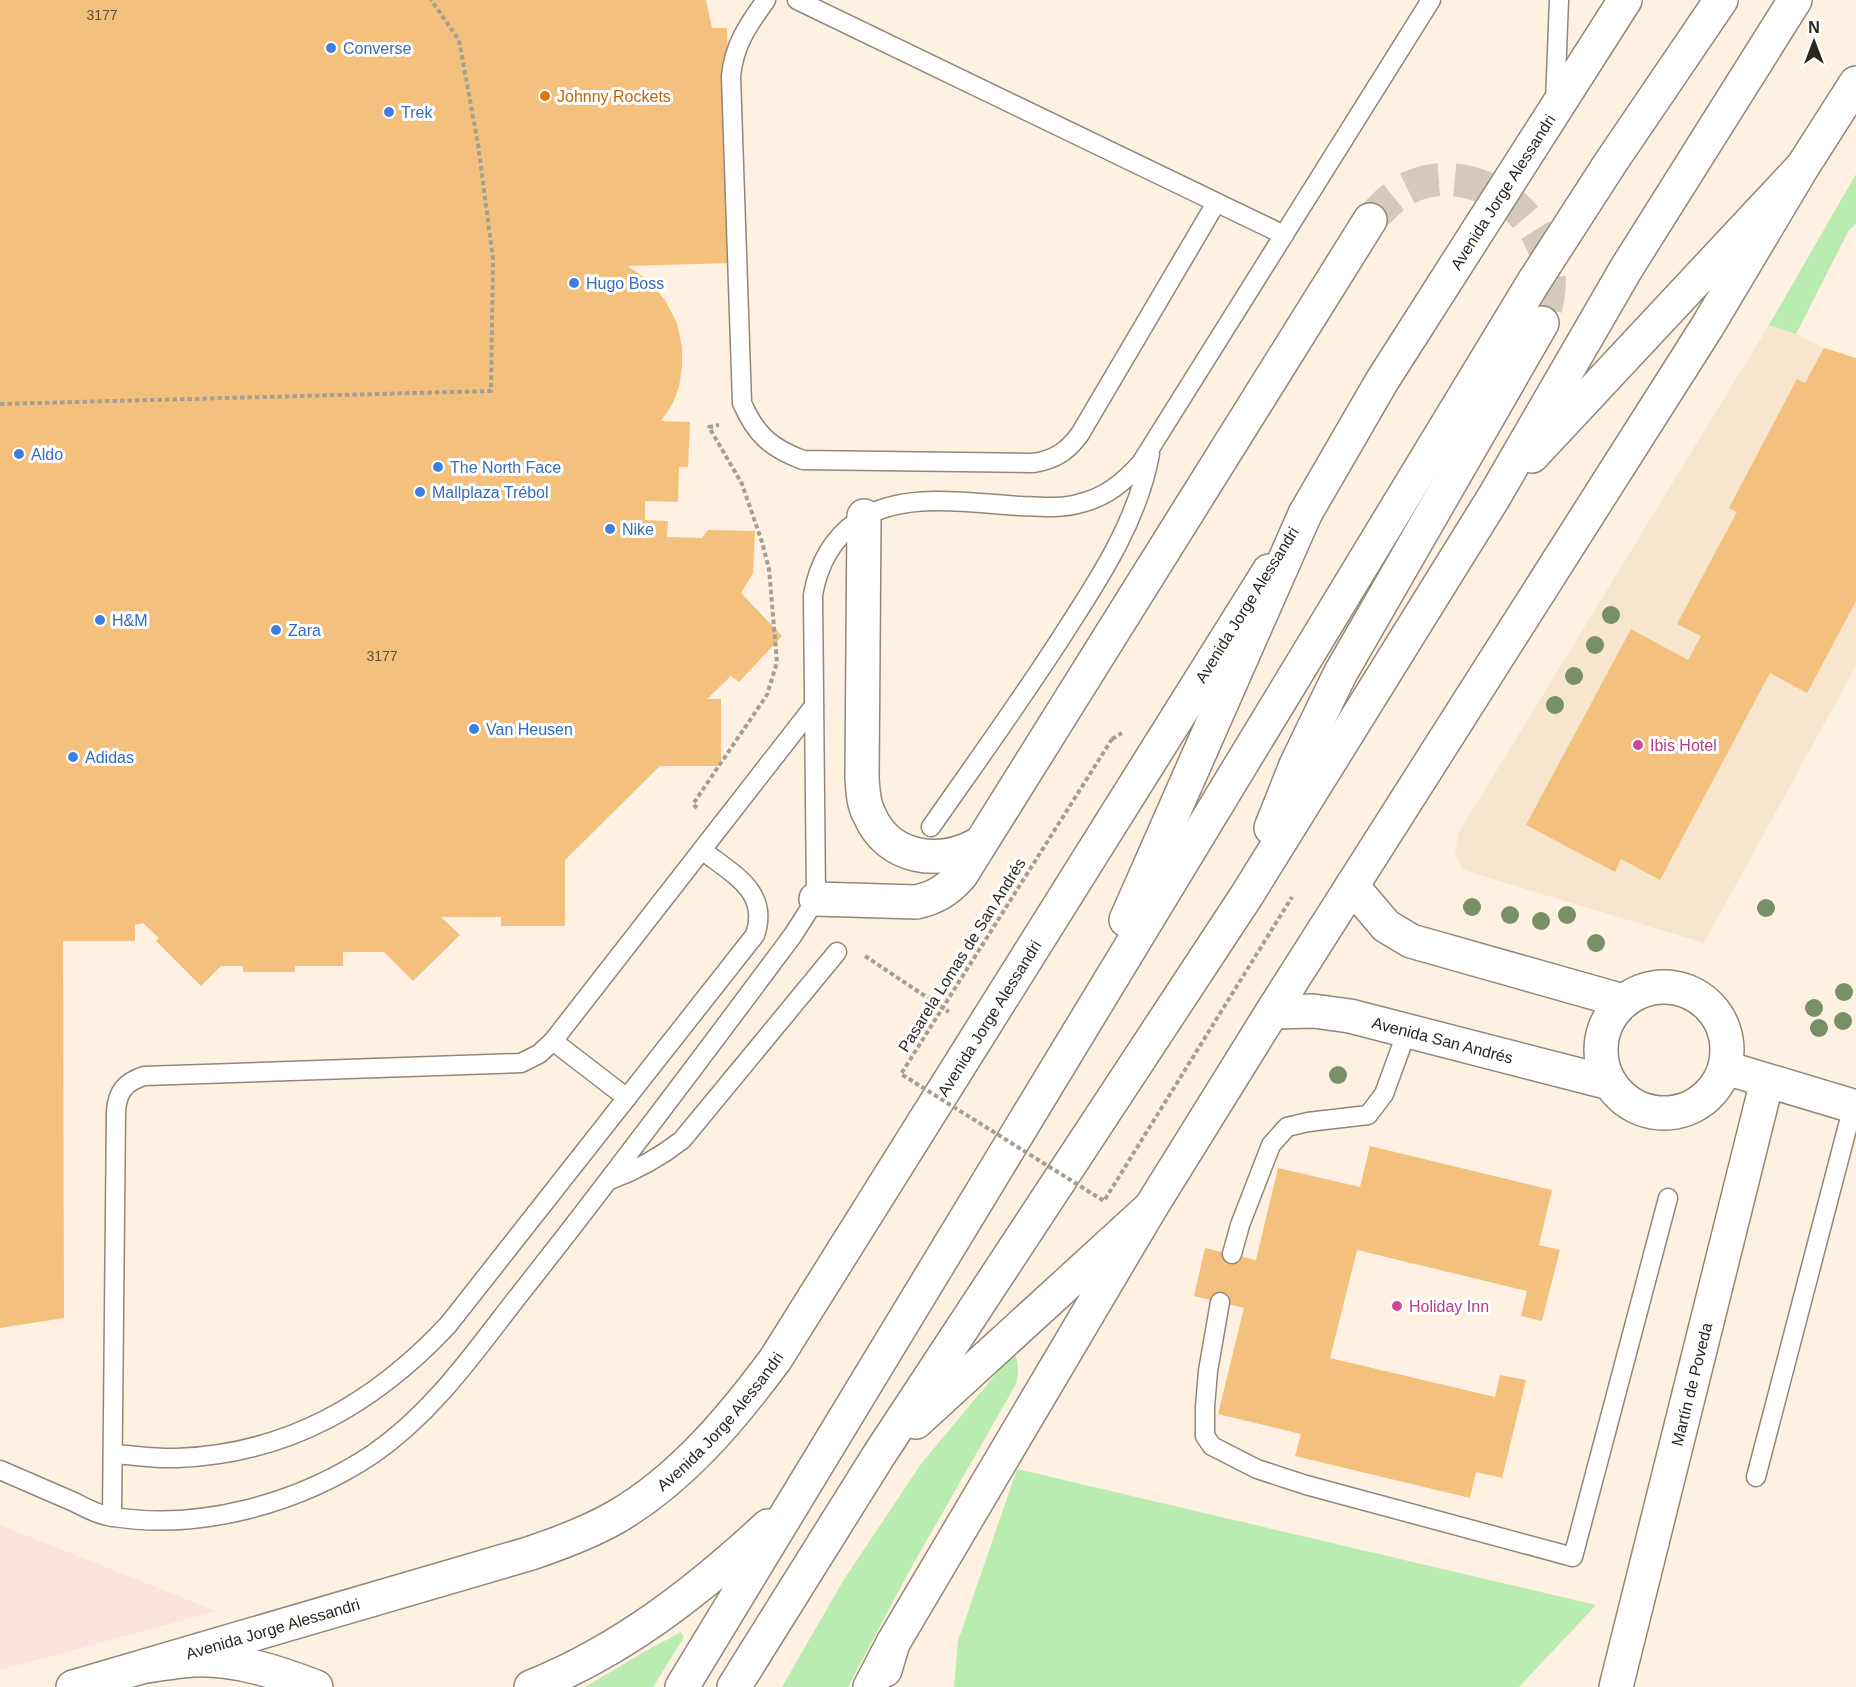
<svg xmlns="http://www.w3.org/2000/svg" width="1856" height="1687" font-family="Helvetica,sans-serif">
<rect width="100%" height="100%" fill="#fef1e1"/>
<path fill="#f7e5ce" d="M1769,325L1796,334L1824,348L1856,358V666L1704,943L1463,870L1455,851L1459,832Z"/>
<path fill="#fde3de" d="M0,1525L216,1611L0,1670Z"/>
<g fill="#b9ecb1">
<path d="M1856,174V224L1849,230L1796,334L1769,325Z"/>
<path d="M1014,1352C1019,1364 1019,1372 1016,1384L907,1575L848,1687H782L843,1581L921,1464Z"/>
<path d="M1017,1469L1596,1605L1519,1687H954L958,1641Z"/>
<path d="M681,1632L684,1637L653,1687H585L644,1652Z"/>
</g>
<g fill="#f3c17d">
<path d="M0,0H706L712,28H727L732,263L628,266L649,281L665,300L677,323L682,347V367L679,387L672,405L661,421L690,422L688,467H679L678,502L645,501V520L668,521L667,537L702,538L708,530L755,531L753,573L741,593L782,636L739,682L731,676L707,699H721V766H660L565,860V926H501V917H441L460,935L413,981L384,952H343V966H295V972H243V966H221L201,986L156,941L159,938L143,923L135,925V941H63L64,1318L0,1328Z"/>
<path d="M1824,348L1856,358V601L1807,693L1770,673L1660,880L1621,859L1615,872L1526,825L1631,629L1688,660L1701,636L1677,624L1737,512L1729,508L1797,379L1805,383Z"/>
<path d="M1370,1146L1552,1190L1539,1245L1560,1250L1542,1321L1521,1316L1527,1291L1357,1250L1330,1358L1495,1397L1500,1375L1526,1380L1502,1478L1476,1472L1470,1498L1295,1456L1301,1434L1218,1414L1244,1308L1194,1296L1205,1248L1256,1260L1278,1168L1360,1187Z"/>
</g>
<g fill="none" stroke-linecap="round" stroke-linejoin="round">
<path stroke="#d4c9ba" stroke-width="33" stroke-dasharray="33 16" stroke-linecap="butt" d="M1370,220C1382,208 1393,195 1408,188C1460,162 1528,198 1545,251C1553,276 1549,299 1542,323"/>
<defs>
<g id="lane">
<path d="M766,0C748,25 734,45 731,76L742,403C756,435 771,448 803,460L1033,463C1054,460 1067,452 1080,434L1216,203"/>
<path d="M797,0L1284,235"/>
<path d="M1555,103L1559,0"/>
<path d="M931,827C977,761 1025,695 1068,627C1103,573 1138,518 1150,454"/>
<path d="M553,1041L627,1098"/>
<path d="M610,1180C637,1170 659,1158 682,1140L837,952"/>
<path d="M1232,1254L1240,1225L1271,1145L1287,1127L1308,1122L1368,1115L1384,1094L1407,1031"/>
<path d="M1220,1302L1208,1371L1205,1407V1436L1212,1446L1257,1469L1306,1485L1573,1557L1668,1198"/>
<path d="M113,1454C134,1455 156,1459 177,1458C287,1454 374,1404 448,1325L755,935C770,891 732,874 702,850"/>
<path d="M0,1470C25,1481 49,1491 74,1502C84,1507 96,1514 108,1516C197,1532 298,1504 373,1454C436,1411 480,1344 527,1285C618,1170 705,1053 793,935L816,899L813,595C818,566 831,540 856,522C901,490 969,503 1021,506C1041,507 1062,509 1081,503C1106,497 1124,482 1141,463L1431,0"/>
<path d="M1756,1477L1853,1106"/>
<path d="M112,1517L116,1112C117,1092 125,1082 144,1076L521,1063L539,1054L553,1041L814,706"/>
</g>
<g id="street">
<path id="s1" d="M73,1687L528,1554C558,1544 588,1533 616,1517C681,1479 731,1419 775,1360L1269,571"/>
<path id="s2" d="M1616,1687L1767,1081"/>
</g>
<g id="secondary">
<path id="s3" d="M1305,514L1382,381L1625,0"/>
<path d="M1352,886L1386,926L1411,941L1623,1001"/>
<circle cx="1664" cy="1050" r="63"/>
<path id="s4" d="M1272,1012L1313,1011L1350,1016L1610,1083"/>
<path d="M1726,1068L1856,1107"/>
<path d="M885,1670L893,1643L1151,1207L1272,1012L1707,327L1803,166L1856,83"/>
</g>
<g id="highway">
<path d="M1532,456L1803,166"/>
<path d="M864,516L862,778C863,790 863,803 869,814C888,860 940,866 979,844"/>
<path d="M1271,828L1296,765L1340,674L1542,323"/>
<path d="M816,899L916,902C935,898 948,890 961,875L1370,220"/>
<path d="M1126,920L1305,514"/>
<path d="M916,1422L1151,1207"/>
<path d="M146,1666C161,1664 177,1661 193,1660C235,1658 277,1672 316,1687"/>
<path d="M531,1687C621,1651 697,1592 768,1526"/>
<path d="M682,1687L1533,283L1611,162L1721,0"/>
<path d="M734,1687L879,1455L1247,895L1494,497L1626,269L1795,0"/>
<path d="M870,1687L893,1643"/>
</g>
</defs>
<use href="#lane" stroke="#928778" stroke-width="21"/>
<use href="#street" stroke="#928778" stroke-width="36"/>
<use href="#secondary" stroke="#928778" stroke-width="36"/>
<use href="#highway" stroke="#928778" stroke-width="36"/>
<g stroke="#a79e92" stroke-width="4" stroke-dasharray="4.5 3" stroke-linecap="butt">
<path d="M0,404L491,391L493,259L478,144L459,40L431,0"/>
<path d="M1112,739L1122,733"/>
<path d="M697,808L693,804L767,695L777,662L769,569L762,542L742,484L709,427L719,425"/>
<path d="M865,956L949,1012"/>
</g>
<use href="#lane" stroke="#fff" stroke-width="18"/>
<use href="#street" stroke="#fff" stroke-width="33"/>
<use href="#secondary" stroke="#fff" stroke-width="33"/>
<use href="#highway" stroke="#fff" stroke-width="33"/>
<path stroke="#a79e92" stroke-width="4" stroke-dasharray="4.5 3" stroke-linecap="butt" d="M1112,739L901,1074L1104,1201L1292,897"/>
</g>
<g fill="#789066">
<circle cx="1611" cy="615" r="9"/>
<circle cx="1595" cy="645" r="9"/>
<circle cx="1574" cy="676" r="9"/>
<circle cx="1555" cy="705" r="9"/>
<circle cx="1472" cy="907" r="9"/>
<circle cx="1766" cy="908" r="9"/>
<circle cx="1510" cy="915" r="9"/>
<circle cx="1567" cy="915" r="9"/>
<circle cx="1541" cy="921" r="9"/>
<circle cx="1596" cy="943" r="9"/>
<circle cx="1844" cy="992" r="9"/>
<circle cx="1814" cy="1008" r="9"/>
<circle cx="1843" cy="1021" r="9"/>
<circle cx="1819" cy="1028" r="9"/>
<circle cx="1338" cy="1075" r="9"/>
</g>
<g fill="#3f7fe0" stroke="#fff" stroke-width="2">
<circle cx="331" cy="48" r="6"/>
<circle cx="389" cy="112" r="6"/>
<circle cx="574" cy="283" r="6"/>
<circle cx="19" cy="454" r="6"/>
<circle cx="438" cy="467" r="6"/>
<circle cx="420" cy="492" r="6"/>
<circle cx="610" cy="529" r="6"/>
<circle cx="100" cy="620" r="6"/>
<circle cx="276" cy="630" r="6"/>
<circle cx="474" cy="729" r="6"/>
<circle cx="73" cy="757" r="6"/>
</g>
<circle fill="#e8710a" stroke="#fff" stroke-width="2" cx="545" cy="96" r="6"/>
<g fill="#d1479c" stroke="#fff" stroke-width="2">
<circle cx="1638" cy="745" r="6"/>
<circle cx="1397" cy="1306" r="6"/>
</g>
<g text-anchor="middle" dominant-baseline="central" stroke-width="6" stroke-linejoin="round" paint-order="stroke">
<g font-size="14" fill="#5d4e37">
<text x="102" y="15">3177</text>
<text x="382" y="656">3177</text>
</g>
<g font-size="16" fill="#366cbe" stroke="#fff" text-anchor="start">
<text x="343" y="48">Converse</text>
<text x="401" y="112">Trek</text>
<text x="586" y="283">Hugo Boss</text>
<text x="31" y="454">Aldo</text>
<text x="450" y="467">The North Face</text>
<text x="432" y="492">Mallplaza Trébol</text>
<text x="622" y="529">Nike</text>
<text x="112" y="620">H&amp;M</text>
<text x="288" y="630">Zara</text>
<text x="486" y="729">Van Heusen</text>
<text x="85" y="757">Adidas</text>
</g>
<g font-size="16" fill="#c56008" stroke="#fff" text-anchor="start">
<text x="557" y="96">Johnny Rockets</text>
</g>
<g font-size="16" fill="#2b2720" stroke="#fff">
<text stroke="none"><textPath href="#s3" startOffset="378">Avenida Jorge Alessandri</textPath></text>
<text transform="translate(1247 605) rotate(-58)">Avenida Jorge Alessandri</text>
<text transform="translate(962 955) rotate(-58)">Pasarela Lomas de San Andrés</text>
<text stroke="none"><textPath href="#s1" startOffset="1198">Avenida Jorge Alessandri</textPath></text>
<text stroke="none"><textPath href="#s4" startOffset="174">Avenida San Andrés</textPath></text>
<text stroke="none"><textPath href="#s2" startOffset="312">Martín de Poveda</textPath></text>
<text stroke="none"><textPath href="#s1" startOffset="712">Avenida Jorge Alessandri</textPath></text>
<text stroke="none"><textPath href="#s1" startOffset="208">Avenida Jorge Alessandri</textPath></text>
</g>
<g font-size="16" fill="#b23c85" stroke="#fff" text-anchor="start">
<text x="1650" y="745">Ibis Hotel</text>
<text x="1409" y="1306">Holiday Inn</text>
</g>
</g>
<g transform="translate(1814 42)" stroke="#ffffff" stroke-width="4.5" paint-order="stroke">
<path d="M0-4.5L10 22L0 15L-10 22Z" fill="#2b2720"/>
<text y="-9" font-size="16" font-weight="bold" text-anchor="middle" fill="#2b2720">N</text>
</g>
</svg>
